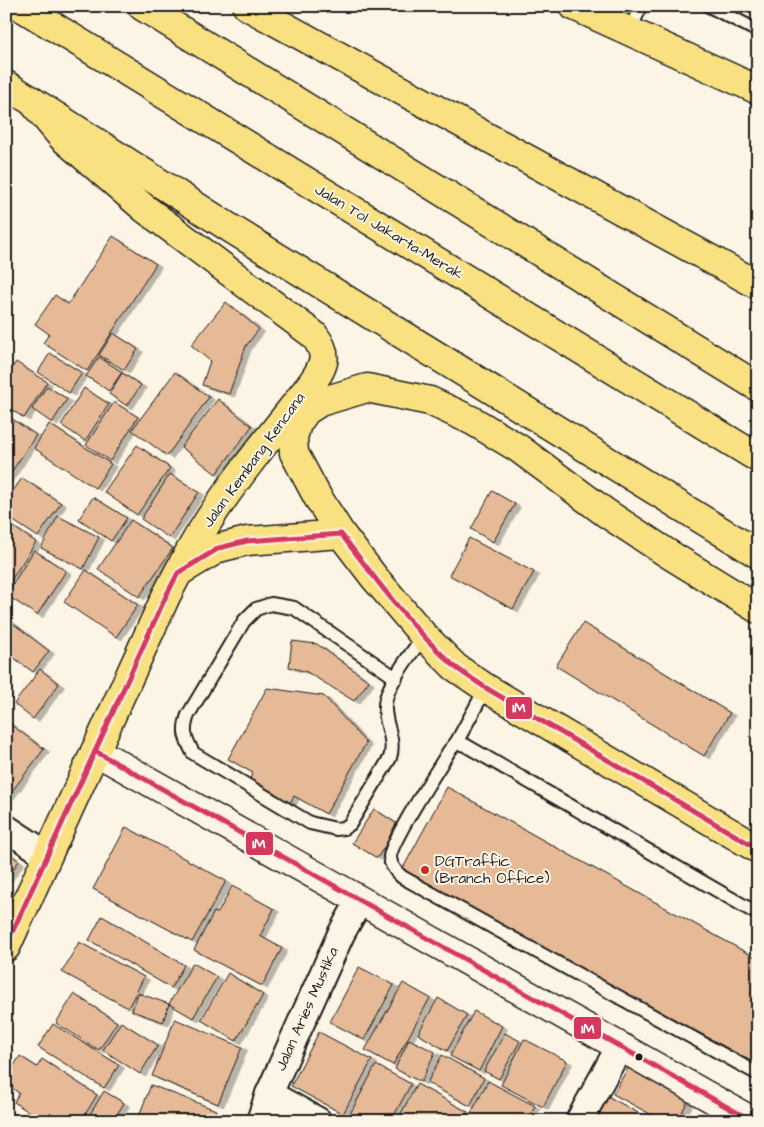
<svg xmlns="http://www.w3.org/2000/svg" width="764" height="1127" font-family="'Architects Daughter',sans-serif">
<defs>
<filter id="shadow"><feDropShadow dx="5.5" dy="3" stdDeviation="0" flood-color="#0004"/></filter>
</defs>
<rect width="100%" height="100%" fill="#fcf5e5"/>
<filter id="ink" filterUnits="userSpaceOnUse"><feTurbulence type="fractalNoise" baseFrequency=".02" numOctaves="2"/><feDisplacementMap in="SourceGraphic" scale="10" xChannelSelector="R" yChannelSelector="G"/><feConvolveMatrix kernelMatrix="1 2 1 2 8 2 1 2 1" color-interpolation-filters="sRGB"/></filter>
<g filter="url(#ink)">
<g fill="#e6b997" stroke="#1c1c1c" filter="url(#shadow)">
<path d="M113,236L156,264L87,371L43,343L49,334L35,324L55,295L68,304Z"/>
<path d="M226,302L259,329L246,346L229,394L202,385L210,361L191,345Z"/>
<path d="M113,333L138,349L124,370L99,355Z"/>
<path d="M50,353L82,373L69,393L38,372Z"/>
<path d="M99,357L122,372L109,391L86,376Z"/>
<path d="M16,362L47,382L24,418L6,406V376Z"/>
<path d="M175,372L209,397L167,456L132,430Z"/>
<path d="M122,373L141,385L127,406L109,394Z"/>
<path d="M47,386L67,399L52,423L32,409Z"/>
<path d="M84,388L109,404L85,441L61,425Z"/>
<path d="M218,399L252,426L216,474L181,447Z"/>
<path d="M114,402L138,417L110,461L86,445Z"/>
<path d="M6,415L36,435L6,480Z"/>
<path d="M49,424L111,464L95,488L34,448Z"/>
<path d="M137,445L170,468L137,515L104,492Z"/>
<path d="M170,474L199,492L169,538L141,519Z"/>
<path d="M22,478L61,503L38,537L6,516V501Z"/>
<path d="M492,491L515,504L493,542L471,529Z"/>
<path d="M93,497L127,518L111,541L79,519Z"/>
<path d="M58,516L99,537L83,569L41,548Z"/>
<path d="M131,520L173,548L139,597L98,569Z"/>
<path d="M6,522L36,542L7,586L6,585Z"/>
<path d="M469,538L534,572L513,609L449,575Z"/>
<path d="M34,550L66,571L37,615L6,595Z"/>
<path d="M86,570L138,605L116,637L64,602Z"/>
<path d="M6,618L49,651L33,672L6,652Z"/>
<path d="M583,623L730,713L704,756L556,666Z"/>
<path d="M292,641L317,644L369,681L354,701L307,672L289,667Z"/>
<path d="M40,669L59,684L33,719L14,704Z"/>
<path d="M267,688L324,696L366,743L326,814L294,796L289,805L248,782L253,773L228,759Z"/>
<path d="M6,721L44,749L6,799Z"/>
<path d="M447,787L758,959V1065L402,870Z"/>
<path d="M374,809L399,825L377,858L352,843Z"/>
<path d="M126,827L226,881L192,942L93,889Z"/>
<path d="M6,851L19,861L6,879Z"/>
<path d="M232,886L274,909L260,936L282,948L262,986L194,950L214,912L218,913Z"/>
<path d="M102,916L184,965L171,988L89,940Z"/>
<path d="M79,942L144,977L128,1008L62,972Z"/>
<path d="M193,963L217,977L193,1018L169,1004Z"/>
<path d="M359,967L394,985L364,1040L330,1022Z"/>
<path d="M228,973L263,995L236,1041L201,1020Z"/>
<path d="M403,983L430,998L393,1065L365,1050Z"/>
<path d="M138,993L169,1004L163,1022L132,1011Z"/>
<path d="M74,994L117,1022L99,1050L56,1023Z"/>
<path d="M438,998L467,1015L447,1051L418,1034Z"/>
<path d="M474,1011L502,1026L479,1071L450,1056Z"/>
<path d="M175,1019L242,1047L218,1104L152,1076Z"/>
<path d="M121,1022L158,1045L140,1074L103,1050Z"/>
<path d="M53,1024L119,1065L104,1088L38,1047Z"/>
<path d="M319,1032L372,1060L343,1114L291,1086Z"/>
<path d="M505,1033L520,1041L499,1079L484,1071Z"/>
<path d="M409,1039L435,1052L421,1082L395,1069Z"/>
<path d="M524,1039L567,1061L543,1107L501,1085Z"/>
<path d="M442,1055L484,1078L470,1106L427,1083Z"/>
<path d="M20,1056L37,1067L42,1059L97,1095L81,1121H42L14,1102L19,1093L6,1084V1078Z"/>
<path d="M376,1065L411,1084L391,1121H363L350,1114Z"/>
<path d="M628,1068L688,1101L677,1121H663L613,1094Z"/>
<path d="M488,1081L535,1106L528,1121H467Z"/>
<path d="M417,1084L468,1112L463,1121H397Z"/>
<path d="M151,1085L216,1110L211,1121H137Z"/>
<path d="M104,1091L124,1103L113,1121H86Z"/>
<path d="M600,1092L653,1121H585Z"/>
</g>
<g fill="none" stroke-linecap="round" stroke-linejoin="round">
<defs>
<g id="lane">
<path d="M709,6L758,31"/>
<path d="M629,32L641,6"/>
<path d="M396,678L294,608L271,604L256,609L244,621L188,715C182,732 185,737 193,753L310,823L336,829L344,828L350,824L390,758C396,739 384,724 385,706C385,686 412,652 424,636"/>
<path d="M456,743L486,688"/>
<path d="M758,914L465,745L456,743L449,751C438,770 391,840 390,857C390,866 396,872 402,877L758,1074"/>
</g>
<g id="street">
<path d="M6,828L47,855"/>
<path d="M269,1094L318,1121"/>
<path d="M260,1121L269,1094L341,934L360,900"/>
<path d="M579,1121L620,1046"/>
</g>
<path id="secondary" d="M95,751L752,1121"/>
<g id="primary">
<path d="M574,6L758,90"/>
<path d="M6,85L32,101L62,137L144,208L314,335C329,355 325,364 312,383C276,430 236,476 205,526C190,549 178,573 166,596L6,947"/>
<path d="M182,570L219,548L247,541L341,534L374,577L424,636L455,667L486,688L758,849"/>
</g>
<g id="highway">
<path d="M20,6L758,458"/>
<path d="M142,6L758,387"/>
<path d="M247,6L758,285"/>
<path d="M32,101L230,228L758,554"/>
<path d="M341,534L317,496L294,453L293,438L297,424L306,411L320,402L367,388L430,401L473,421L518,448L606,513L667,553L758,609"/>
</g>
</defs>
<use href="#lane" stroke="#1c1c1c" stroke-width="16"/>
<use href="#street" stroke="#1c1c1c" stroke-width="30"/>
<use href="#secondary" stroke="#1c1c1c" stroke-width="31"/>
<use href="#primary" stroke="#1c1c1c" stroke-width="31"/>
<use href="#highway" stroke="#1c1c1c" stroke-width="31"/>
<use href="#lane" stroke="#fcf5e5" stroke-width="12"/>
<use href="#street" stroke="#fcf5e5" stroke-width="26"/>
<use href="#secondary" stroke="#fcf5e5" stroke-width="28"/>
<use href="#primary" stroke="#f9e181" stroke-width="28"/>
<use href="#highway" stroke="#f9e181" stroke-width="28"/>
<defs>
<g id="bus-1">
<path d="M95,751L752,1121"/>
<path d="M6,946L166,596L178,573L219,548L247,541L341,534C376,579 411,628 454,666C464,674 476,681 486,688L758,849"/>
</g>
</defs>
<use href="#bus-1" stroke="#fcf5e5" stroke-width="9"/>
<use href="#bus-1" stroke="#d6375f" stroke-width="5"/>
</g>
</g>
<circle fill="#c8321e" stroke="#fcf5e5" stroke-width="2" cx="425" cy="870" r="5"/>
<circle fill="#1c1c1c" stroke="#fcf5e5" stroke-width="2" cx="639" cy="1057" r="4.5"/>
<g text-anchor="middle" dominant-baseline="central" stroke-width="4" stroke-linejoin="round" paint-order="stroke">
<g font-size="15" fill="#1c1c1c" stroke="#fcf5e5">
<text transform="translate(389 232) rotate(31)">Jalan Tol Jakarta–Merak</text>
<text transform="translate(254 460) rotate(-54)">Jalan Kembang Kencana</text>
<text transform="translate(307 1009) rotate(-66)">Jalan Aries Mustika</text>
</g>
<g font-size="15" fill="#1c1c1c" stroke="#fcf5e5" text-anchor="start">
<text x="435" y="861">DGTraffic<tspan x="435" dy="17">(Branch Office)</tspan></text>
</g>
</g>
<g stroke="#fcf5e5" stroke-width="2">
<rect x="505" y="696" width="28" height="24" rx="5" fill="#d6375f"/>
<rect x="245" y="831" width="29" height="25" rx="5" fill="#d6375f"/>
<rect x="573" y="1016" width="29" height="24" rx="5" fill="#d6375f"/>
</g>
<g font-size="14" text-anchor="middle" font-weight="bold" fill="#fff">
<text x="519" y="712">1M</text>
<text x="259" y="848">1M</text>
<text x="588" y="1033">1M</text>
</g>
<rect width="764" height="1127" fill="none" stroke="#fcf5e5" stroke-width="25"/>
<rect x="12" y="12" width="739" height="1102" fill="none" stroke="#1c1c1c" stroke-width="2" filter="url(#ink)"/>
</svg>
